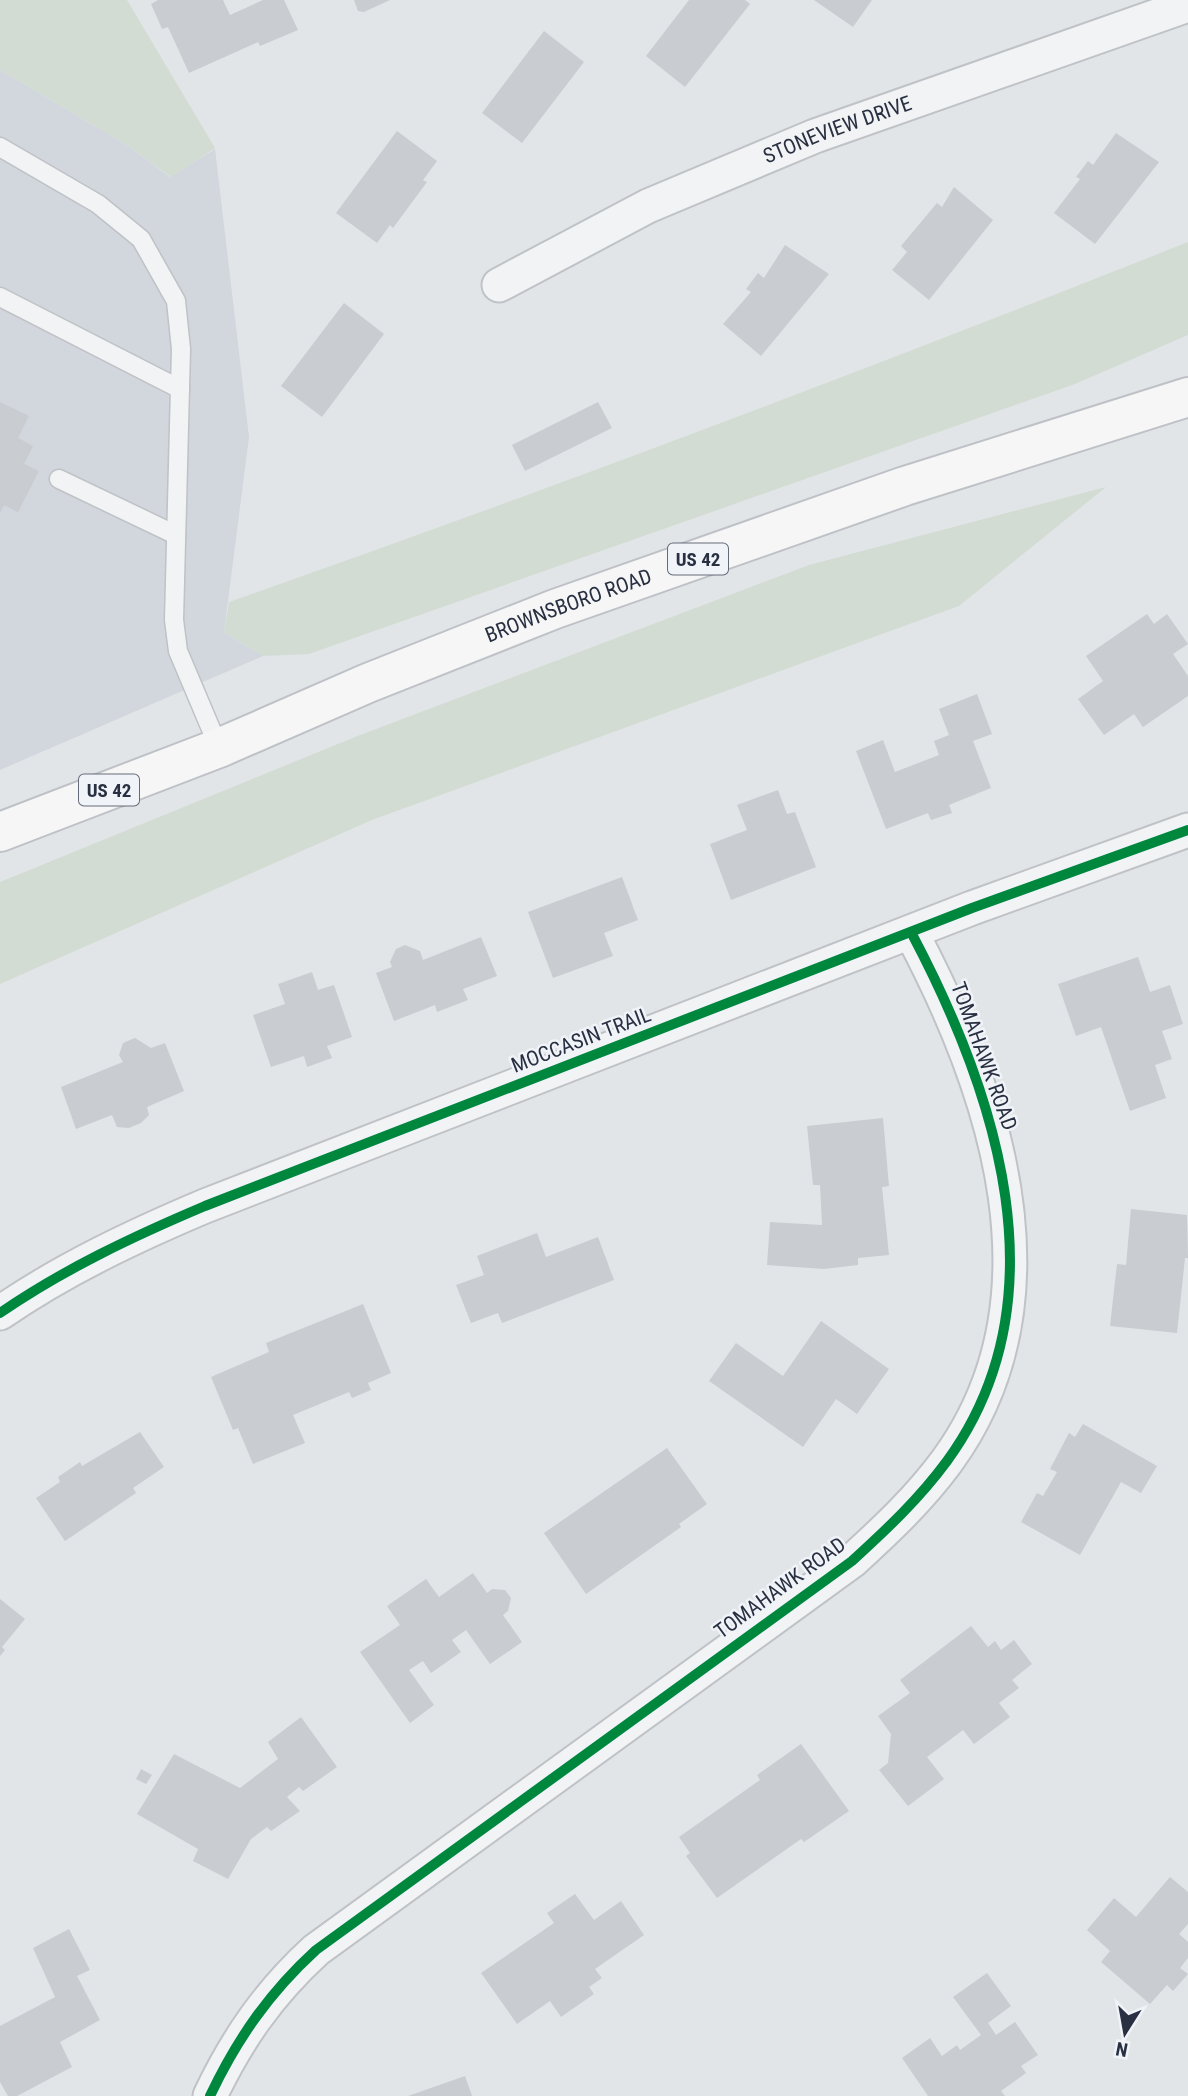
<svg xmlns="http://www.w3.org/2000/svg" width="1188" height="2096" font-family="'Roboto Condensed',sans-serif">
<rect width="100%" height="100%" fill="#e2e5e8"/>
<path fill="#d2d6dd" d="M0,70L125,144L170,177L215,149L249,437L224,632L263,656L0,770Z"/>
<g fill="#d2dcd3">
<path d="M0,0H127L215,148L171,177L125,144L0,70Z"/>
<path d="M1188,242V335L1075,384L309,654L263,656L224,632L229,602C551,489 871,368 1188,242Z"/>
<path d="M1106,487L959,606L372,820L0,984V882L355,737L809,565Z"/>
</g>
<g fill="#c9ccd0">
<path d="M158,0H223L230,15L263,0H284L298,30L260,46L258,42L189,73L168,27L162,29L151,4Z"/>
<path d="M354,0H390L364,12L358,11Z"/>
<path d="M689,0H745L750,4L685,87L646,56Z"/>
<path d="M814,0H872L853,27Z"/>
<path d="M544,31L584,62L522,143L482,113Z"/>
<path d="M397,131L437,161L423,180L427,182L393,228L390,225L377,243L336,213Z"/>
<path d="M1116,133L1159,162L1095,244L1054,213L1080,179L1076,177L1088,161L1093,165Z"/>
<path d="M954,187L993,220L929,300L892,270L907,252L901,246L937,203L942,207Z"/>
<path d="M785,245L829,274L761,356L723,324L751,292L746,289L758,273L764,278Z"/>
<path d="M344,303L384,334L322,417L281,386Z"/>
<path d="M0,402L29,416L18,438L33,446L24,464L39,471L18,512L4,505L0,513Z"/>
<path d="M598,402L612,428L525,471L512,445Z"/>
<path d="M1147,614L1154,624L1167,614L1188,644L1173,654L1188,676V696L1143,727L1134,714L1104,735L1078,699L1103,681L1086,656Z"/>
<path d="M977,694L992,734L973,741L991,788L949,805L952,813L931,820L928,813L886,829L856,751L883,740L895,772L939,755L934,741L949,735L939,709Z"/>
<path d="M778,790L787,814L795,812L816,867L731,900L710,844L747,830L737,805Z"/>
<path d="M622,877L638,920L604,933L613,956L553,978L528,912Z"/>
<path d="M481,937L497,976L463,989L468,1000L437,1012L435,1005L394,1021L376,973L392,967L390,962L396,949L405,945L420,951L423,960Z"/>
<path d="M1138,957L1150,992L1170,985L1183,1024L1162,1031L1172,1059L1155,1065L1166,1098L1130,1111L1101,1027L1076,1036L1058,984Z"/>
<path d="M312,972L318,990L334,985L352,1037L327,1046L332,1058L307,1067L304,1056L271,1067L253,1015L285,1004L278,984Z"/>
<path d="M135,1038L151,1048L165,1043L184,1091L147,1107L149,1115L141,1123L129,1128L117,1127L112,1115L76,1129L61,1087L123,1062L119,1055L123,1043Z"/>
<path d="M883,1118L889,1186L882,1187L889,1255L858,1258V1265L824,1269L767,1265L770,1222L822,1225L820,1185H813L807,1126Z"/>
<path d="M1131,1209L1187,1215L1188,1258H1185L1177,1333L1110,1326L1117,1264L1126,1265Z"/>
<path d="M537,1233L546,1257L598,1237L614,1280L502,1323L498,1313L471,1323L456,1285L484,1275L477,1256Z"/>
<path d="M363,1304L391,1373L368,1383L371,1390L352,1398L349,1392L293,1415L305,1443L253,1464L238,1428L233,1430L211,1377L269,1352L266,1343Z"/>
<path d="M821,1321L889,1369L857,1414L836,1399L803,1447L709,1381L736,1343L783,1376Z"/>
<path d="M1083,1424L1157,1466L1141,1493L1121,1482L1080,1555L1021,1522L1037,1493L1043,1496L1057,1472L1050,1469L1069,1433L1075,1437Z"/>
<path d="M140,1432L164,1467L133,1488L136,1493L65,1541L36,1498L60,1482L58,1477L80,1462L82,1466Z"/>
<path d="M667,1448L707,1504L679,1524L681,1527L586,1594L544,1533Z"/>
<path d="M473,1573L487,1593L492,1589L505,1590L511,1598L508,1611L503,1615L522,1642L490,1664L466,1630L452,1640L461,1652L431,1673L423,1661L409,1670L434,1705L410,1723L360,1652L400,1625L387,1606L426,1579L439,1597Z"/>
<path d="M0,1599L25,1619L2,1647L5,1650L0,1656Z"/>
<path d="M971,1626L988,1647L995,1641L1001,1650L1014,1640L1032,1664L1012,1680L1019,1688L999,1703L1010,1717L974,1744L963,1730L927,1757L944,1779L908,1806L879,1770L888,1763L891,1734L878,1716L910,1693L900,1680Z"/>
<path d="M301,1717L337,1767L303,1791L299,1787L287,1797L300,1811L271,1831L267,1827L251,1839L228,1879L193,1861L198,1849L137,1814L174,1754L240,1788L278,1759L268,1742Z"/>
<path d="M801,1744L849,1811L804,1842L801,1839L717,1898L686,1856L690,1853L679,1837L760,1780L757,1775Z"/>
<path d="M141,1769L152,1775L146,1784L136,1779Z"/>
<path d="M1170,1877L1188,1892V1924L1179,1934L1188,1942V1958L1180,1968L1188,1974L1173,1991L1167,1985L1150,2004L1101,1962L1110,1951L1087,1930L1114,1898L1136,1917Z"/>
<path d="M575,1894L594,1920L621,1901L644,1935L595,1969L602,1978L589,1987L594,1994L561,2017L550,2001L517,2024L481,1973L554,1923L547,1913Z"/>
<path d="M69,1929L90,1970L77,1976L100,2020L60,2042L72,2067L17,2096H8L0,2082V2026L55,1997L33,1948Z"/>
<path d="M987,1973L1011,2006L988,2023L996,2035L1015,2022L1038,2055L1021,2066L1026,2073L1001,2091L1005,2096H928L902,2058L930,2038L942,2056L957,2045L960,2050L981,2035L953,1997Z"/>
<path d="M465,2076L472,2096H408Z"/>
</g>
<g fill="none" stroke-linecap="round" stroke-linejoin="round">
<defs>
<g id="service">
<path d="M0,147L98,204L141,239L176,301L181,349L174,620L178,651L219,748"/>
<path d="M0,297L180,389"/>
<path d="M59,479L176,535"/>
</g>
<g id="minor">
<path id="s1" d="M499,285L648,206L815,136L1188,5"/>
<path d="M0,1313C64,1269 134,1236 205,1206L972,908L1188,830"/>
<path d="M210,2096C237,2039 269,1993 316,1950L852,1561C887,1529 919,1499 947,1461C1065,1299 996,1093 912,934"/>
</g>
<g id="primary">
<path id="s2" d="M0,832L219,748L368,683L555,609L905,486L1188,397"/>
</g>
</defs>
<use href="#service" stroke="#bfc2c6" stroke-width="21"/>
<use href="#minor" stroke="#bfc2c6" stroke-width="37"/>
<use href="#primary" stroke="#bec1c6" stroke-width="42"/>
<use href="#service" stroke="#f2f3f4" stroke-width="18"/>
<use href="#minor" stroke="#f2f3f4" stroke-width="33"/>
<use href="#primary" stroke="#f6f6f7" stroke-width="38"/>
<defs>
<g id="cycleway">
<path d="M0,1313C64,1269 134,1236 205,1206L972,908L1188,830"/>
<path d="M210,2096C237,2039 269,1993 316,1950L852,1561C887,1529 919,1499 947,1461C1065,1299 996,1093 912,934"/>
</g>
</defs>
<use href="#cycleway" stroke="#f0f3f7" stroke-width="15"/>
<use href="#cycleway" stroke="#00873e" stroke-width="10"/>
</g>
<g text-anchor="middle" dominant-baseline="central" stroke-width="5" stroke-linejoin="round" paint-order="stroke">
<g fill="#f0f3f7" stroke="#646a78" stroke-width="2">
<rect x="668" y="543.5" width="60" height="31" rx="5"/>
<rect x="79" y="774.5" width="60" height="31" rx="5"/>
</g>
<g font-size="19" font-weight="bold" fill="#283042">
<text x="698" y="559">US 42</text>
<text x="109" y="790">US 42</text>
</g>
<g font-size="21" fill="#283042" stroke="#f0f3f7">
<text stroke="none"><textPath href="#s1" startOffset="373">STONEVIEW DRIVE</textPath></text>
<text stroke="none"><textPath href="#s2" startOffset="612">BROWNSBORO ROAD</textPath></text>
<text transform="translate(581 1040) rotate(-21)">MOCCASIN TRAIL</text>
<text transform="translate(984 1056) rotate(70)">TOMAHAWK ROAD</text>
<text transform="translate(780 1588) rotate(-36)">TOMAHAWK ROAD</text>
</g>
</g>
<g transform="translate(1125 2033) rotate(191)" stroke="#f0f3f7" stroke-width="5" paint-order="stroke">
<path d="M0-5L12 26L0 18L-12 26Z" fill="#283042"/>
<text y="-10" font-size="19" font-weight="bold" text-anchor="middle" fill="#283042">N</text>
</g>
</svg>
